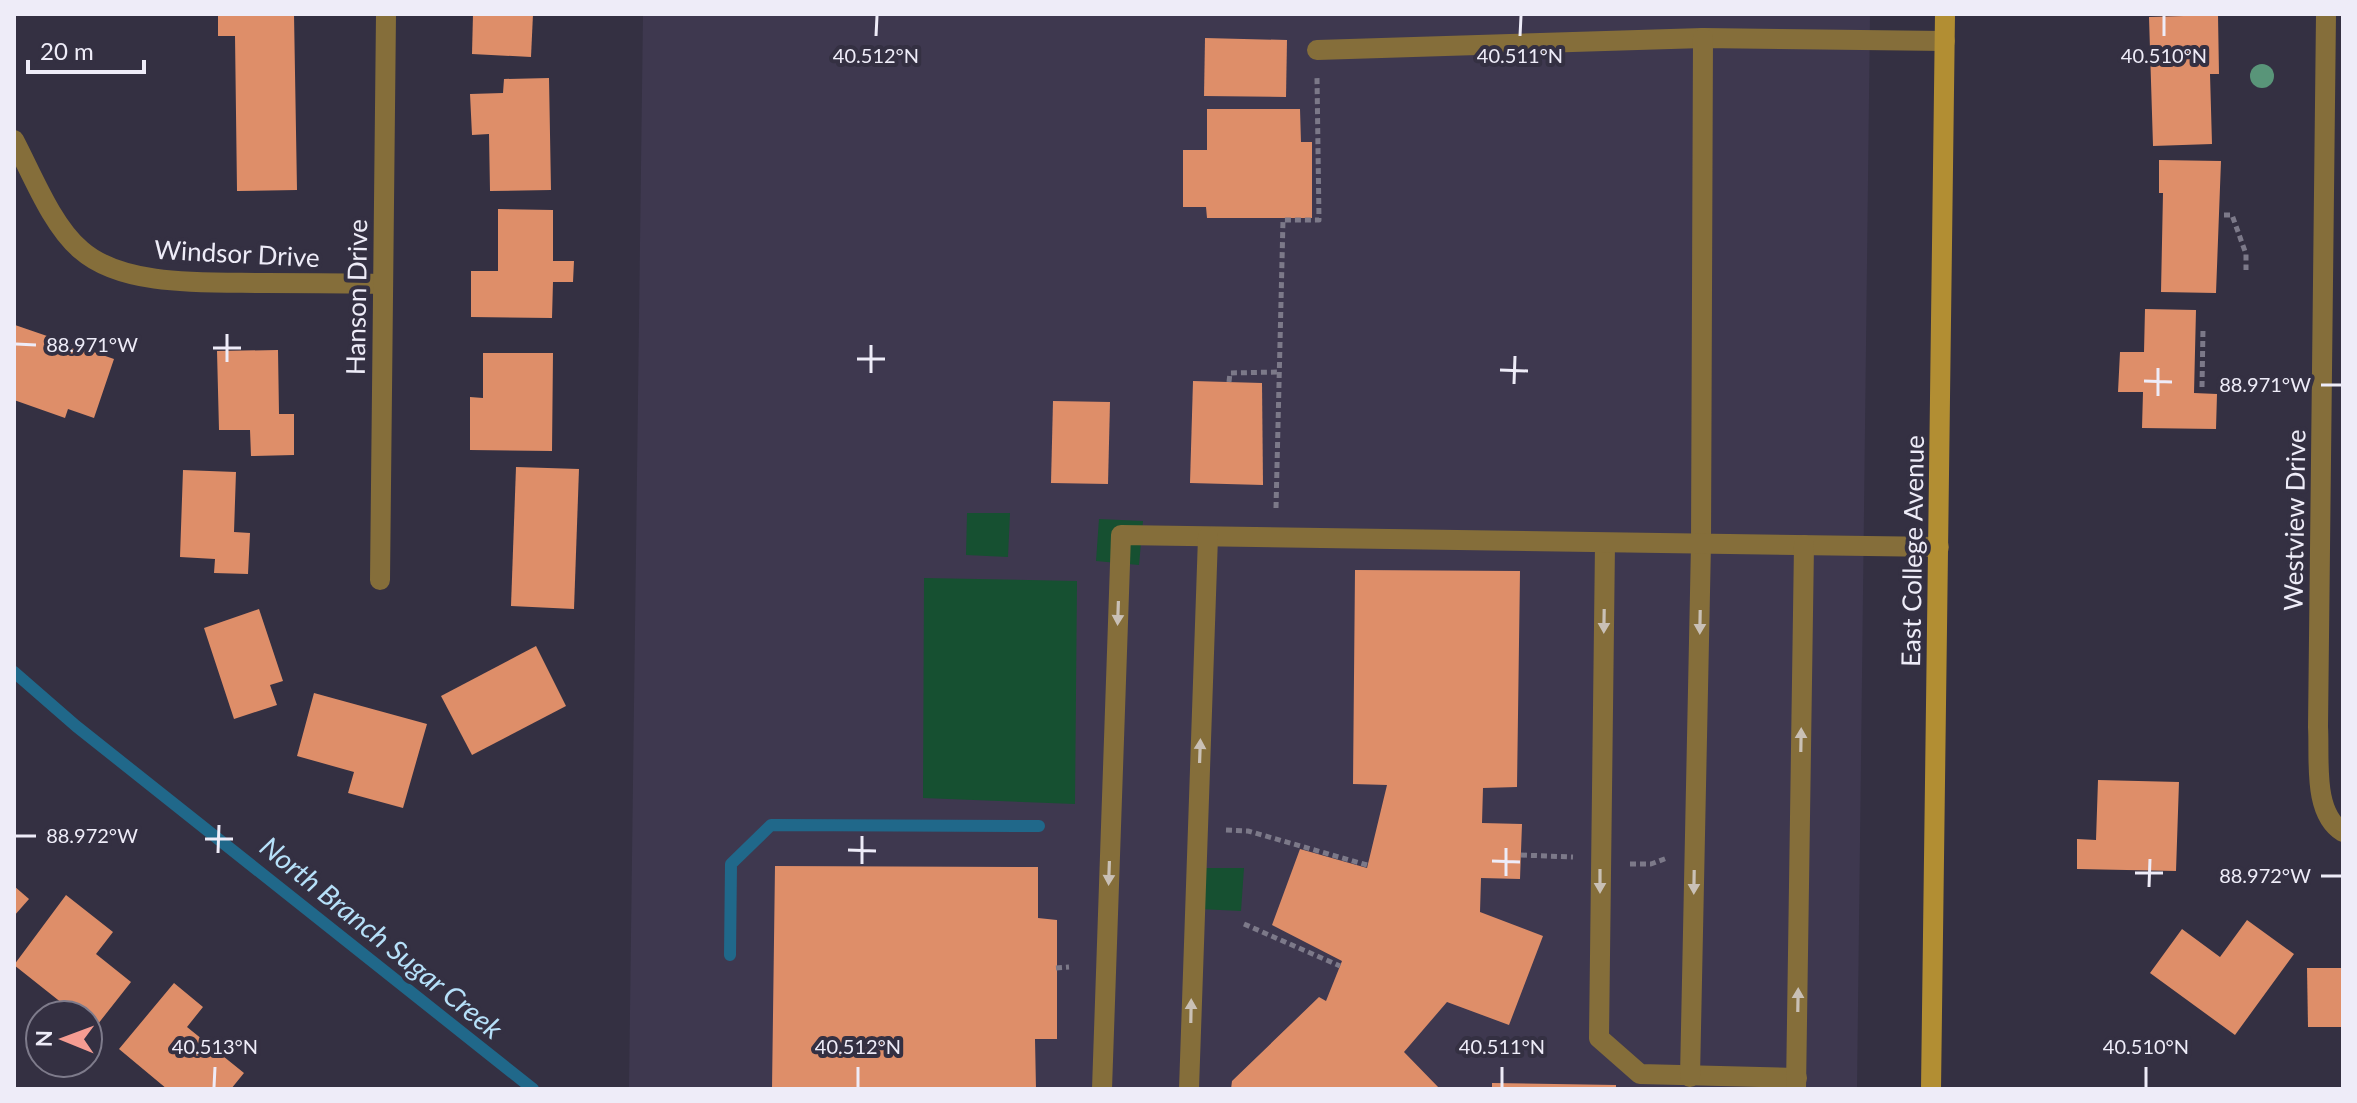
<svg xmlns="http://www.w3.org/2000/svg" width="2357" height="1103" font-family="Lato,sans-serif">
<rect width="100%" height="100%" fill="#343042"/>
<path fill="#3e384f" d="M643,14H1870L1857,1089H629Z"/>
<g fill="#165031">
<path d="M967,513H1010L1008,557L966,555Z"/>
<path d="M1099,519L1143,521L1139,565L1096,561Z"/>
<path d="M924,578L1077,581L1075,804L923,798Z"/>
<path d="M1201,868H1244L1241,911L1199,909Z"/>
</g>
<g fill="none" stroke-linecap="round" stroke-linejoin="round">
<g stroke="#20688a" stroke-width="12">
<path d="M14,672L76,726L533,1089"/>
<path d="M730,955L731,864L771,825L1039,826"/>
</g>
</g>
<g fill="#de8e69">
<path d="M218,14H294L297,190L237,191L235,36H218Z"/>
<path d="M473,14H533L531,57L472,54Z"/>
<path d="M2218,15L2219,74H2210L2212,144L2153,146L2149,17Z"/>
<path d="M1205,38L1287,40L1286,97L1204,96Z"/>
<path d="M549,78L551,190L490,191L489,134L472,135L470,94L503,93L504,79Z"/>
<path d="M1207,109H1300L1301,142H1312V218H1207L1206,207H1183V150H1207Z"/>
<path d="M2159,160L2221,161L2216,293L2161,292L2163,193H2159Z"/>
<path d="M498,209L553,210V261H574L573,282H553L552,318L471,317V271H498Z"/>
<path d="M2145,309L2196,310L2194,393L2217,394L2216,429L2142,428L2143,392H2118L2120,352H2144Z"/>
<path d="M15,325L114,359L94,418L68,409L65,418L14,400Z"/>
<path d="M278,350L279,414H294V455L251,456L250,430H219L217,351Z"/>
<path d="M483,353H553L552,451L470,450V397L483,398Z"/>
<path d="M1193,381L1262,383L1263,485L1190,483Z"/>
<path d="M1053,401L1110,402L1108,484L1051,483Z"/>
<path d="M516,467L579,469L574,609L511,606Z"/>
<path d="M183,470L236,472L234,532L250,533L248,574L214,573L215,559L180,557Z"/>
<path d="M1355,570L1520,571L1517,787L1483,788L1482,823L1522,824L1520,879L1481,878L1480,912L1543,936L1509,1025L1447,1002L1404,1052L1440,1089H1231L1232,1081L1319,997L1326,1001L1342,961L1272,925L1300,849L1367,868L1387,785L1353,784Z"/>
<path d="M259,609L283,681L270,685L277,705L234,719L204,628Z"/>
<path d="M536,646L566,706L472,755L441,696Z"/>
<path d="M314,693L427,724L403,808L348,793L354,772L297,756Z"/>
<path d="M2098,780L2179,782L2176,871L2077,869V839L2096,840Z"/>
<path d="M775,866L1038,867V918L1057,920V1039H1035L1036,1089H772Z"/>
<path d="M14,886L29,899L14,916Z"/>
<path d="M66,895L113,932L96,954L131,982L94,1029L88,1024V1015H77L14,965Z"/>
<path d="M2247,920L2294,954L2235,1035L2150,973L2182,929L2220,957Z"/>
<path d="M2307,968H2343V1027H2308Z"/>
<path d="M174,983L203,1007L187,1027L244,1073L231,1089H167L119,1049Z"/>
<path d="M1492,1083L1616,1085V1089H1492Z"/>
</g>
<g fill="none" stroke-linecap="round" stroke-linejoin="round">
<g stroke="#7c7989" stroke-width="5" stroke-dasharray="6 4" stroke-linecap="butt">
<path d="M2224,215H2232L2246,254V270"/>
<path d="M1229,382L1230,373L1279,372"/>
<path d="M2202,387L2203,329"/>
<path d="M1276,508L1283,220H1319L1317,78"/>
<path d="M1226,830L1248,831L1367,865"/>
<path d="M1521,855L1573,857"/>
<path d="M1630,864H1651L1667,858"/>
<path d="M1244,924L1340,966"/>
<path d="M1056,968L1069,967"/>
</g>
<g stroke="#856e3a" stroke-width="20">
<path d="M1317,50L1703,38L1945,41"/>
<path d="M1605,544L1599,1038L1640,1074L1797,1078"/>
<path d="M1690,1077L1701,544L1703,38"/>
<path d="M1102,1089L1121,535L1939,547"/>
<path d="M1189,1089L1208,537"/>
<path d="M1796,1089L1804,545"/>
</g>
<g stroke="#856e3a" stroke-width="20">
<path d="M2326,14L2318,727C2320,758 2312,813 2343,832"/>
<path d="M14,140C32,174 52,226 81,250C124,288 211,282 265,283C304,283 343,283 382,284"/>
<path d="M380,580L386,14"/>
</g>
<path stroke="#b28e33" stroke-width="20" d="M1931,1089L1945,14"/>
</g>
<circle fill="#599579" cx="2262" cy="76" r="12"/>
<defs><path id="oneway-solid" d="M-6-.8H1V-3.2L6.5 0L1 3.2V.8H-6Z" transform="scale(2)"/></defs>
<g fill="#c9c0b6">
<use href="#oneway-solid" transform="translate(1118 613) rotate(92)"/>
<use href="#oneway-solid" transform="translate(1604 621) rotate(91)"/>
<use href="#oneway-solid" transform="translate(1700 622) rotate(91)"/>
<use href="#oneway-solid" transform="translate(1801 740) rotate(-89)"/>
<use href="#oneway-solid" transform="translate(1200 751) rotate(-88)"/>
<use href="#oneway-solid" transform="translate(1109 873) rotate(92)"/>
<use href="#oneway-solid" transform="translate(1600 881) rotate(90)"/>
<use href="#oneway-solid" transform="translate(1694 882) rotate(91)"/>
<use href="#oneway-solid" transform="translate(1798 1000) rotate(-89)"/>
<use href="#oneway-solid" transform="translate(1191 1011) rotate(-89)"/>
</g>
<path fill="none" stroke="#eeecf8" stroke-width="3" d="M876,36L877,16M1520,36L1521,16M2164,36V16M16,344L36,345M213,348H241M857,359H885M227,362V334M1500,370L1528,371M871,373V345M2144,381L2172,382M1514,384L1515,356M2321,385H2341M2158,396V368M16,836H36M205,839H233M848,850L876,851M218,853L219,825M1492,861L1520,862M862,864V836M2135,873H2163M1506,876V848M2321,876H2341M2149,887L2150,859M214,1087L215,1067M858,1087V1067M1502,1087V1067M2146,1087V1067"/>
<g text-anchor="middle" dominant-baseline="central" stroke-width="8" stroke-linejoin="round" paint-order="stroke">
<g font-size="26" fill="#eeecf8" stroke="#343042">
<text transform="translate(237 253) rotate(3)">Windsor Drive</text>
<text transform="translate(356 297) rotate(-89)">Hanson Drive</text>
<text transform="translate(2294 520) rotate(-89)">Westview Drive</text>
<text transform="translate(1912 551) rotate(-89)">East College Avenue</text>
</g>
<g font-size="28" font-style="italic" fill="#b6e0f9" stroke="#343042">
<text transform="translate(382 937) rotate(39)">North Branch Sugar Creek</text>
</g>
</g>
<g font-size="20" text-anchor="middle" fill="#eeecf8" stroke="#343042" stroke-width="8" stroke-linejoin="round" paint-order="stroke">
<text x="876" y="63">40.512°N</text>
<text x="1520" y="63">40.511°N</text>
<text x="2164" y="63">40.510°N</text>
<text x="92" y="352">88.971°W</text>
<text x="2265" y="392">88.971°W</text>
<text x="92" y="843">88.972°W</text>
<text x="2265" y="883">88.972°W</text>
<text x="215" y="1054">40.513°N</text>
<text x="858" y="1054">40.512°N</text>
<text x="1502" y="1054">40.511°N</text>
<text x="2146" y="1054">40.510°N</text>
</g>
<rect width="2357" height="1103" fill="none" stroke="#eeecf8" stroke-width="32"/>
<g transform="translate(64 1039) rotate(271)"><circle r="38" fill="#343042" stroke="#7e7b8b" stroke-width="2"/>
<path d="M0-6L14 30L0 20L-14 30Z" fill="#f59c92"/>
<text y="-12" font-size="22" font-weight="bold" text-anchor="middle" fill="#eeecf8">N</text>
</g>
<path d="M28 60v12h116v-12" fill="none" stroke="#eeecf8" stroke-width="4"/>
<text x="40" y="60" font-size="24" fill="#eeecf8" stroke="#343042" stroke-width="6" paint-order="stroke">20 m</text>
</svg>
